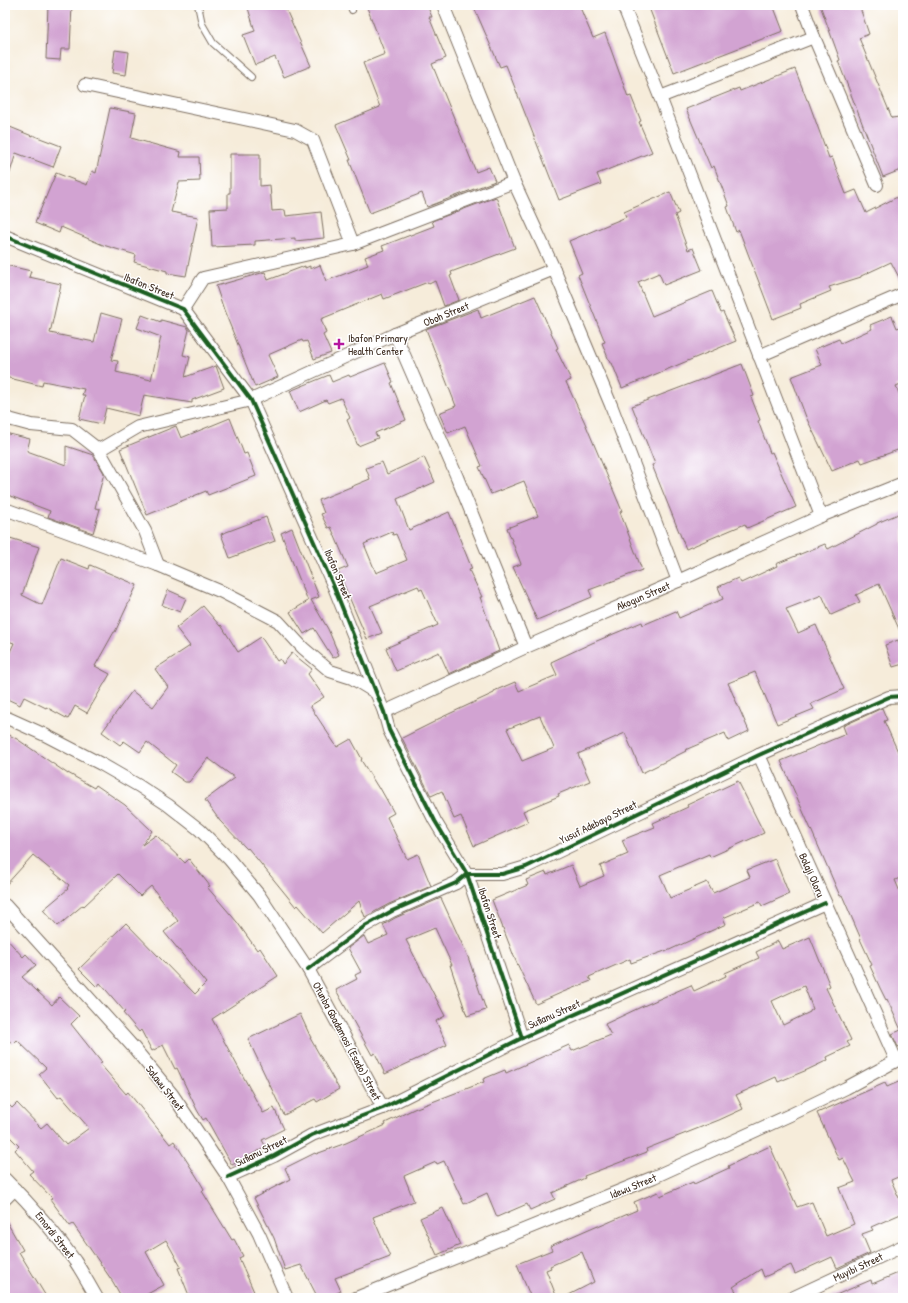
<svg xmlns="http://www.w3.org/2000/svg" width="908" height="1303" font-family="'Patrick Hand',sans-serif">
<rect width="100%" height="100%" fill="#fff"/>
<filter id="ink" filterUnits="userSpaceOnUse"><feTurbulence type="fractalNoise" baseFrequency=".025" numOctaves="2"/><feDisplacementMap in="SourceGraphic" scale="8" xChannelSelector="R" yChannelSelector="G"/><feConvolveMatrix kernelMatrix="1 2 1 2 8 2 1 2 1" color-interpolation-filters="sRGB"/></filter>
<filter id="wash" filterUnits="userSpaceOnUse"><feTurbulence type="fractalNoise" baseFrequency=".012" numOctaves="4" result="noise"/><feDisplacementMap in="SourceGraphic" scale="16" xChannelSelector="R" yChannelSelector="G"/><feGaussianBlur stdDeviation="0.9" result="paint"/><feColorMatrix in="noise" values="0 0 0 0 0 0 0 0 0 0 0 0 0 0 0 0 0 1.4 0 .05"/><feComposite in="paint" operator="in"/></filter>
<g filter="url(#wash)">
<rect width="100%" height="100%" fill="#f6ecda"/>
<g id="blocks">
<g fill="#d2a3d2" fill-rule="evenodd">
<path d="M48,5H72L70,49H61L60,60L46,59Z"/>
<path d="M258,5H284L311,66L284,77L275,57L255,65L243,35L255,31L248,8Z"/>
<path d="M366,5H427L432,17H429L446,58L432,64L476,172L489,167L495,181L427,207L422,193L370,213L349,160H351L336,125L380,107L363,63L385,54Z"/>
<path d="M473,5H579L593,38L605,33L628,97L631,96L641,121L639,122L652,152L597,174L601,184L559,200L506,65L500,67Z"/>
<path d="M648,5H773L783,31L674,73Z"/>
<path d="M820,5H859L869,34L859,38L892,118L899,117L903,127V169L883,177L838,61L840,60Z"/>
<path d="M115,50L129,52L126,75L112,73Z"/>
<path d="M795,69L807,100H808L829,158L832,157L846,194L856,190L866,213L903,194V285L891,262L861,276V277L829,287L831,291L800,304L801,308L773,319L739,230L736,232L727,207L729,206L714,166L711,168L686,109L739,88L740,91Z"/>
<path d="M110,108L136,113L131,138L181,152L180,157H199L200,181L179,182L171,212L198,217L186,276L167,273V271L134,262L136,255L103,245L61,227L59,233L35,223L56,173L87,185L92,171L96,173Z"/>
<path d="M5,125L32,136V135L61,146L53,167L16,153L8,179L5,178Z"/>
<path d="M230,154H260V186L270,185L272,211L285,210L286,216L321,212L324,238L295,241V238L255,241V245L212,247L210,209L228,208V193H230Z"/>
<path d="M670,192L679,213L675,215L688,250L693,248L702,270L664,285L659,273L638,282L652,316L712,291L721,313L723,312L736,341L622,388L612,363H610L602,343L605,342L578,275L582,273L569,241L626,217L624,212Z"/>
<path d="M496,197L515,248L451,272L452,275L450,276L459,300L444,306L435,281L429,284L428,282L384,299L382,294L321,319L326,333L323,335L331,353L314,359L307,341L303,342L302,340L268,355L278,377L255,387L224,310L216,286L265,272L268,280L305,266V268L310,266V269L320,265L326,281L368,265L365,257L384,250L382,246L434,226L432,221Z"/>
<path d="M5,265L31,271L29,277L61,284L50,333L94,342L101,313L122,319L111,360L118,361L116,372L151,380L161,337L137,328L142,315L161,322V320L187,327L189,330L183,355L190,357L185,377L216,366L224,388L192,400V403L144,395L139,416L106,408L102,424L79,419L85,395H82L84,389L43,381L42,386L5,377Z"/>
<path d="M535,296L558,348L556,349L571,380L566,382L585,423L622,511L620,512L642,570L589,590L592,597L537,620L513,567L521,564L507,528L538,516L524,481L491,494L479,467L482,466L465,426L448,433L439,413L456,406L426,329L478,309L481,318Z"/>
<path d="M892,316L897,328L903,326V383L896,386L903,403V448L862,463L860,459L832,471L806,417L791,377L822,365L815,349L839,339L841,343L872,329L870,325Z"/>
<path d="M385,363L393,382L391,383L406,420L375,433L378,438L358,446L347,420L350,418L341,398L328,403L326,400L299,412L290,391L329,375L332,382L349,375L350,377Z"/>
<path d="M742,364L754,396L751,397L760,420L758,421L770,453L772,452L796,507L747,528L745,524L686,549L652,465L655,464L632,406Z"/>
<path d="M230,418L244,454L247,453L256,476L208,495L206,491L147,515L120,449L176,426L181,438Z"/>
<path d="M5,433L30,439L27,451L66,465V446L93,455L104,473L95,508L100,509L93,533L48,517L50,511L5,494Z"/>
<path d="M424,457L435,482L397,499L409,530L449,512L472,569L469,570L482,597H480L499,651L449,674L439,652L396,671L386,648L438,625L422,589L420,590L418,586L370,606L382,633L367,639L338,571L348,567L331,527L328,528L321,514L324,513L319,500L370,479L366,468L382,462L387,474ZM392,532L393,535L396,534L407,560L376,573L364,544Z"/>
<path d="M903,512V638L879,584L856,595L860,602L831,615L822,595L786,609L798,633L816,625L844,689L811,704L814,709L777,724L755,672L728,683L749,731L728,741L725,733L685,750L686,751L642,773L625,733L578,754L590,781L558,794L559,796L523,811L528,822L474,846L461,816L454,819L442,791L431,796L402,738L436,721V720L494,693V691L515,682L519,691L557,675L551,662L592,643L642,622L643,625L676,611L679,618L723,599L718,587L738,578L741,583L777,566L776,564L825,544L828,549L877,524V523ZM540,716L554,748L522,761L507,729Z"/>
<path d="M266,517L275,541L230,558L221,534Z"/>
<path d="M292,528L319,597L311,600L328,629L339,655L333,658L314,628L304,634L290,612L308,601L281,533Z"/>
<path d="M10,538L39,547L22,595L42,605L61,558L89,569L90,565L137,585L115,632H114L95,666L110,674L87,713L75,706L68,719L46,707V708L24,697L20,705L5,698V663L14,643L5,640V539L10,540Z"/>
<path d="M168,590L186,598L180,612L162,605Z"/>
<path d="M203,606L220,626L221,625L238,652L261,637L277,661L280,659L283,664L292,653L312,669L308,674L324,697L310,706L337,747L351,739L362,759L361,760L379,789L380,788L394,813L387,817L407,859L418,854L431,886L389,904L365,917L359,901L322,933L298,905L296,907L248,848L247,849L220,821L205,800L235,778L208,758L189,782H185L171,772L176,765L147,742L140,752L124,741L120,745L102,732L132,691L153,707L168,687L155,669L190,646L176,628Z"/>
<path d="M898,640L903,654V664L893,667L885,645Z"/>
<path d="M882,708L887,720L884,721L900,756L903,754V877L895,880L903,899V1045L898,1047L892,1034L901,1030L887,999L886,1000L880,988L870,966L872,965L860,939H861L842,895L840,896L824,859L781,761L846,734L843,726Z"/>
<path d="M5,733L17,739L68,774V773L94,788L96,785L125,805L152,831L142,845L156,835L185,863L189,859L210,886L207,887L237,922L257,950L260,948L278,976L212,1019L263,1113L274,1108L284,1129L262,1140L266,1147L232,1165L206,1118L203,1120L197,1110L177,1068L175,1069L163,1045L152,1051L141,1030L139,1032L123,1013L125,1012L100,983L97,987L79,969L126,923L195,994L206,983L164,932L178,921L151,886L140,896L118,874L84,906L83,905L58,926L43,910L68,889L67,888L69,885L33,855L5,886Z"/>
<path d="M738,781L764,833L710,857L709,854L660,875L670,898L707,882L713,893L750,877L747,870L775,859L789,894L762,906L760,902L723,918L726,924L689,941L665,952V951L631,963L630,959L589,977L591,981L563,992L536,1004L515,959L492,900L528,885L526,880L546,872L547,875L571,865L580,886L604,876L600,866L628,854L622,840L655,827L653,823L688,807L687,805Z"/>
<path d="M441,898L468,957L486,1010L467,1016L450,965H452L435,928L406,940L445,1016L436,1021L447,1045L385,1074L375,1053L372,1055L336,990L357,979L355,975L361,972L348,948L364,936L368,944L388,935L383,925L395,918Z"/>
<path d="M5,937L23,957L26,954L36,965L22,977L52,1005L59,997L79,1016L71,1024L102,1063L100,1064L126,1094L128,1092L170,1144L174,1141L197,1177L204,1189L202,1191L232,1240L234,1239L243,1256L239,1258L255,1294L246,1298H190L178,1268L181,1267L166,1240L146,1252L164,1285L140,1298H122L113,1282L73,1224L70,1226L50,1199L52,1198L29,1174L33,1171L15,1150L19,1146L5,1132V1101L12,1108L17,1103L41,1128L47,1123L66,1145L89,1128L61,1096L58,1098L39,1074L46,1068L17,1040L13,1044L5,1037Z"/>
<path d="M810,937L830,986L826,988L851,1040L847,1042L850,1046L827,1057L828,1060L807,1070L778,1082L776,1077L736,1095L743,1109L719,1120L646,1149L647,1152L584,1176L585,1178L552,1193L555,1199L530,1210L527,1204L497,1217L487,1193L464,1204L444,1161L437,1164L436,1162L404,1176L414,1201L373,1217L390,1257L335,1278L341,1291L327,1298H318L301,1265L285,1270L274,1238L254,1198L290,1179L285,1168L315,1153L316,1154L346,1143L386,1125L385,1123L414,1109L484,1082L483,1079L505,1070L506,1073L569,1045L572,1051L611,1035L605,1024L641,1007L691,985L694,991L726,976L725,973L759,958L756,952L778,941L782,949ZM804,986L813,1009L810,1011V1012L783,1025L772,1001Z"/>
<path d="M300,1014L311,1038H310L339,1089L317,1102L315,1099L284,1115L248,1039Z"/>
<path d="M903,1080V1175L891,1180L903,1207V1213L871,1227L873,1230L862,1234L870,1253L837,1268L832,1257L795,1274L791,1265L764,1277L761,1269L733,1287L736,1291L726,1298H563L594,1282L582,1252L550,1266L551,1268L546,1270L557,1298H531L517,1264L552,1250L550,1246L598,1225V1227L637,1210L634,1202L658,1192L660,1196L693,1182L694,1184L729,1168L728,1166L770,1146L797,1207L812,1202L826,1236L854,1224L839,1188L855,1182L843,1158L839,1160L817,1113L885,1083L887,1087Z"/>
<path d="M443,1208L460,1245L437,1255L420,1218Z"/>
<path d="M5,1219L23,1250L19,1252L47,1298H5Z"/>
<path d="M903,1271V1298H829L871,1280L872,1284Z"/>
</g>
</g>
</g>
<g filter="url(#ink)">
<use href="#blocks" fill-opacity="0" stroke="#7c6e60" stroke-width="1"/>
<g fill="none" stroke-linecap="round" stroke-linejoin="round">
<defs>
<g id="service">
<path d="M198,5L202,24L213,43L251,77"/>
<path d="M350,5L352,10"/>
</g>
<g id="minor">
<path d="M443,5L514,182L554,269L611,405L678,581"/>
<path d="M623,5L660,97L821,516"/>
<path d="M802,5L814,37L877,185"/>
<path d="M85,85L295,130L313,140L353,244"/>
<path d="M660,97L814,37"/>
<path d="M5,236L183,309L251,400L334,587L384,712L389,730L435,821L467,874L522,1038"/>
<path d="M183,309L203,278L353,244L514,182"/>
<path d="M395,334L457,477L526,647"/>
<path d="M759,356L903,294"/>
<path d="M5,418L31,425L72,429L99,450L138,427L251,400L395,334L554,269"/>
<path d="M99,450L145,531L158,565"/>
<path d="M5,509L158,565L222,592L278,621L303,648L330,671L352,678L375,692"/>
<path d="M384,712L526,647L678,581L821,516L903,483"/>
<path d="M5,717L45,735L101,764L139,786L168,805L200,830L229,859L259,895L308,969L383,1108"/>
<path d="M759,755L896,1060"/>
<path d="M5,905L134,1048L172,1094L228,1177L259,1234L287,1298"/>
<path d="M308,969L365,926L392,911L456,883L467,874H502L526,867L759,755L889,697L903,696"/>
<path d="M228,1177L274,1156L312,1135L383,1108L522,1038L825,903"/>
<path d="M5,1179C30,1204 54,1231 75,1261C83,1273 90,1286 97,1298"/>
<path d="M5,1199L15,1189"/>
<path d="M356,1298L654,1177L790,1115L846,1088L903,1057"/>
<path d="M792,1298L903,1246"/>
</g>
</defs>
<use href="#service" stroke="#7c6e60" stroke-width="8"/>
<use href="#minor" stroke="#7c6e60" stroke-width="14"/>
<use href="#service" stroke="#fff" stroke-width="6"/>
<use href="#minor" stroke="#fff" stroke-width="12"/>
<defs>
<g id="cycleway">
<path d="M5,236L183,309L251,400L334,587L384,712L389,730L435,821L467,874L522,1038"/>
<path d="M308,969L365,926L392,911L456,883L467,874H502L526,867L759,755L889,697L903,696"/>
<path d="M228,1177L274,1156L312,1135L383,1108L522,1038L825,903"/>
</g>
</defs>
<use href="#cycleway" stroke="#fff" stroke-width="6"/>
<use href="#cycleway" stroke="#1b5e20" stroke-width="4"/>
</g>
</g>
<path fill="#b5179e" stroke="#fff" stroke-width="1.5" d="M337 338h4v4h4v4h-4v4h-4v-4h-4v-4h4z"/>
<g text-anchor="middle" dominant-baseline="central" stroke-width="3" stroke-linejoin="round" paint-order="stroke">
<g font-size="11" fill="#3b2a1e" stroke="#fff">
<text transform="translate(149 286) rotate(22)">Ibafon Street</text>
<text transform="translate(446 314) rotate(-22)">Oboh Street</text>
<text transform="translate(338 574) rotate(67)">Ibafon Street</text>
<text transform="translate(643 596) rotate(-23)">Akogun Street</text>
<text transform="translate(598 822) rotate(-26)">Yusuf Adebayo Street</text>
<text transform="translate(812 875) rotate(66)">Bolaji Oloru</text>
<text transform="translate(490 913) rotate(72)">Ibafon Street</text>
<text transform="translate(554 1014) rotate(-24)">Sufianu Street</text>
<text transform="translate(347 1041) rotate(62)">Otunba Gbadamosi (Esado) Street</text>
<text transform="translate(165 1088) rotate(52)">Salawu Street</text>
<text transform="translate(261 1151) rotate(-26)">Sufianu Street</text>
<text transform="translate(633 1186) rotate(-22)">Idewu Street</text>
<text transform="translate(55 1235) rotate(52)">Emordi Street</text>
<text transform="translate(858 1267) rotate(-25)">Muyibi Street</text>
</g>
<g font-size="11" fill="#3b2a1e" stroke="#fff" text-anchor="start">
<text x="348" y="338">Ibafon Primary<tspan x="348" dy="13">Health Center</tspan></text>
</g>
</g>
<rect width="908" height="1303" fill="none" stroke="#fff" stroke-width="20"/>
</svg>
